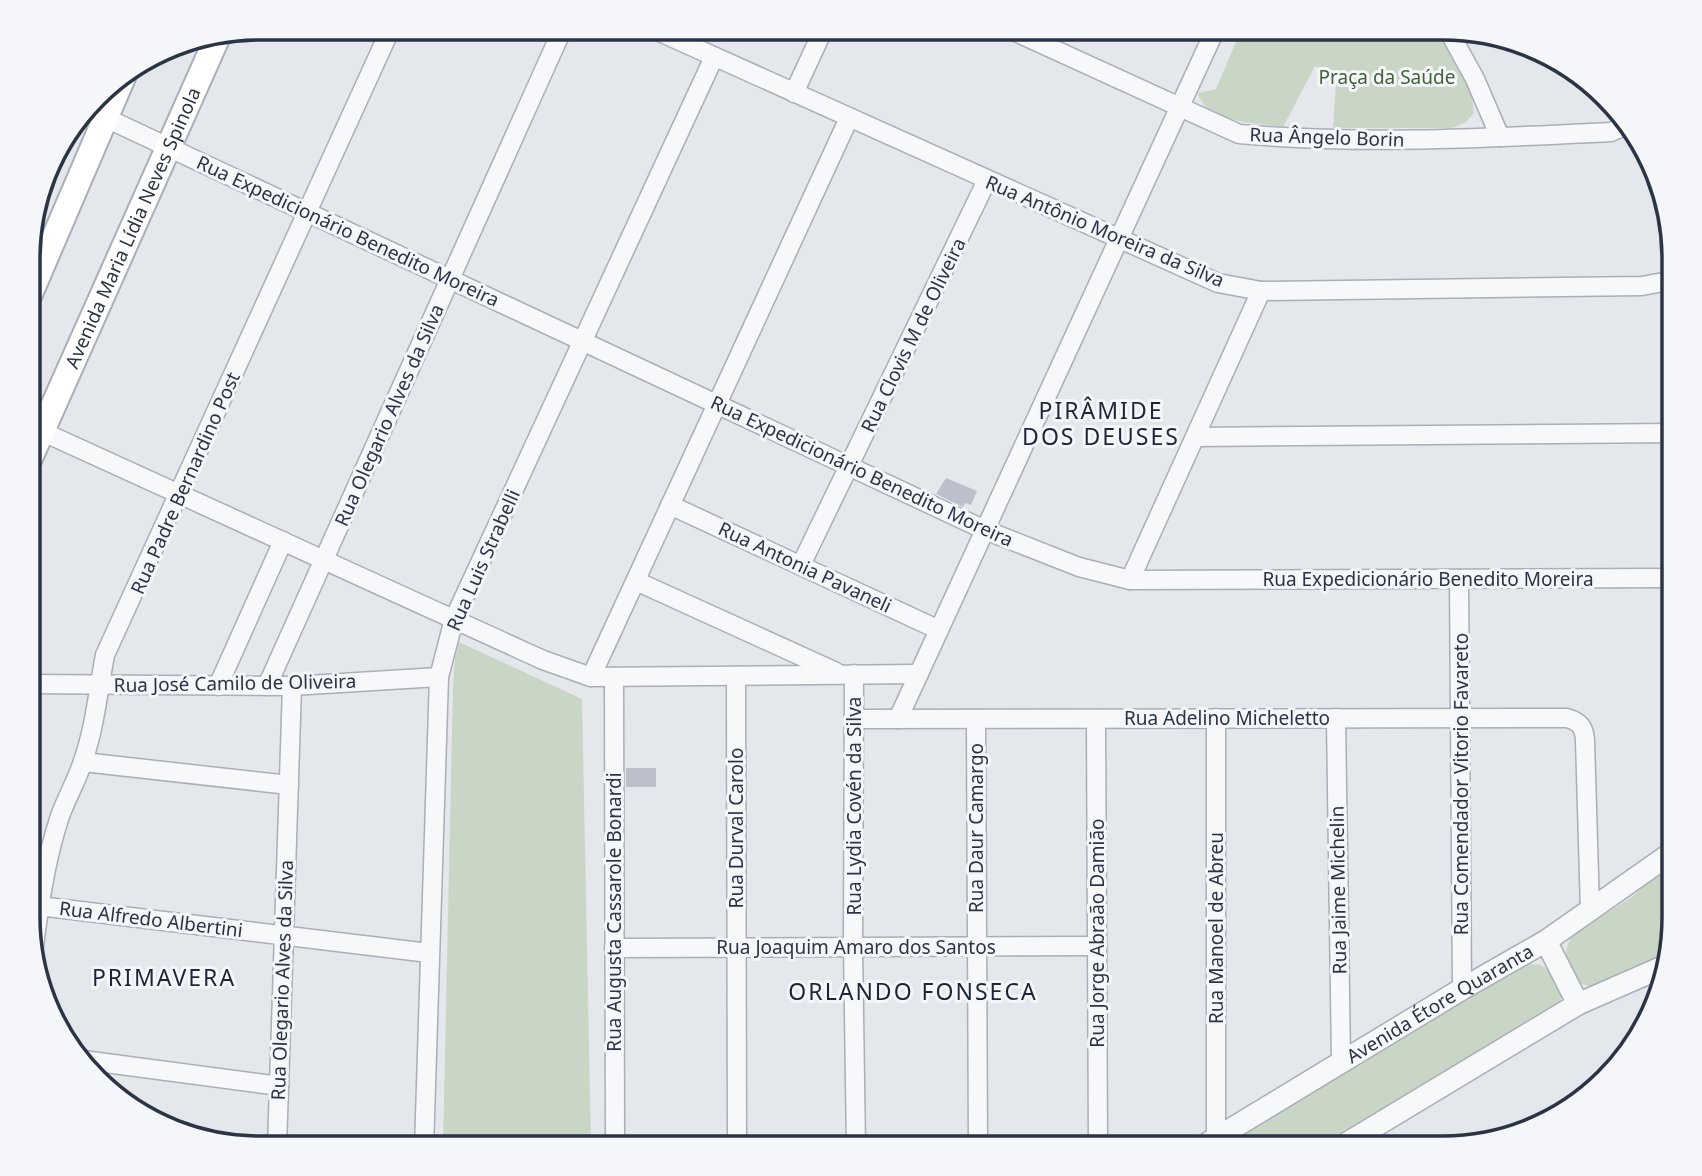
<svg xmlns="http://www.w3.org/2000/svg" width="1702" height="1176" font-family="'Noto Sans',sans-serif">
<rect width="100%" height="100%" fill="#e4e7ec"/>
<g fill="#c9d6c5">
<path d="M1242,28H1436L1472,96L1474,113L1465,123L1451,128H1333L1336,82L1315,66L1283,127C1258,123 1205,123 1198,93L1216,89Z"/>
<path d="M459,642L582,699L591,1148H443L453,685L455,659Z"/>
<path d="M1674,859V931L1669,955L1591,987L1577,982C1569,964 1560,953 1573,935L1632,897Z"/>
<path d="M1520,963L1540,965L1555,973L1562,996L1556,1009L1547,1018L1328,1148H1217Z"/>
</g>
<g fill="#bbc0ca">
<path d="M946,478L977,491L971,505L965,503L963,507L936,494Z"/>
<rect x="626" y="768" width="30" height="19"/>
</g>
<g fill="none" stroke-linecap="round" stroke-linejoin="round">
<defs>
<g id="minor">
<path d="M651,28L1218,283L1261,291L1642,286L1674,280"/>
<path d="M1007,28L1239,134C1363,145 1487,138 1611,132L1627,125"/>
<path d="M1447,28L1475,79L1500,137"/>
<path d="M794,93L824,28"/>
<path d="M106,118L985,530L1079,567L1130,580L1674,578"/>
<path d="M50,162L54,155"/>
<path d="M30,426L543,660L591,677L919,674"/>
<path d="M1195,437L1674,433"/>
<path d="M670,505L939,630"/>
<path d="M801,565L987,180"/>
<path d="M1459,579L1462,989"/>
<path d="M1130,580L1261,291"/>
<path d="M636,581L836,672"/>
<path d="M854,674L853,947L856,1148"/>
<path d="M736,676L737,1148"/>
<path d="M591,677L849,118"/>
<path d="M614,677L615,1148"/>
<path d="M30,684L292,686L439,677"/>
<path d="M218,686L283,541"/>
<path d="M267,686L563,28"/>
<path d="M1216,718V1137"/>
<path d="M1336,718L1341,1062"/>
<path d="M854,719L1567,718C1580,722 1584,727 1585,740L1590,910"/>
<path d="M898,719L1216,28"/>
<path d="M976,719L978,1148"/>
<path d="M1096,719L1098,1148"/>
<path d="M83,762L289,785"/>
<path d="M39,906L429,953"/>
<path d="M614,948L1097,946"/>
<path d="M33,954C39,907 45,861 60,816C67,797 77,780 83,761C95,727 98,691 105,655L391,28"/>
<path d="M83,1060L279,1086"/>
<path d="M277,1148L292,686"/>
<path d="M424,1148L439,677L454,619L714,57"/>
</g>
<g id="tertiary">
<path d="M1546,941L1578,1004"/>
<path id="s1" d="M1200,1148L1462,989L1546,941L1674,851"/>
<path d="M1339,1148L1578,1004L1667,965"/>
</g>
<g id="secondary">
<path d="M30,294L124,75"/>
<path id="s2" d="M30,458L218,36"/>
</g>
</defs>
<use href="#minor" stroke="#a9aeb7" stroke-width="21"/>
<use href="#tertiary" stroke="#a9aeb7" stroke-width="24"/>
<use href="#secondary" stroke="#a9aeb7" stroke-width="28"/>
<use href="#minor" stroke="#f7f8fa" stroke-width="18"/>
<use href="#tertiary" stroke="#f7f8fa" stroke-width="21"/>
<use href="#secondary" stroke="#fff" stroke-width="24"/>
</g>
<g text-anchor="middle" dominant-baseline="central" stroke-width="6" stroke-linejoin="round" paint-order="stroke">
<g font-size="19" fill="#3f6138" stroke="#f4f6f9">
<text x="1387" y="77">Praça da Saúde</text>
</g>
<g font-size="19" fill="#2b3445" stroke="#f4f6f9">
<text transform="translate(1327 137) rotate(2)">Rua Ângelo Borin</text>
<text stroke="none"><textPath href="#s2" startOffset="252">Avenida Maria Lídia Neves Spinola</textPath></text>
<text transform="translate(348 231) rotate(25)">Rua Expedicionário Benedito Moreira</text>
<text transform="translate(1105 231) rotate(23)">Rua Antônio Moreira da Silva</text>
<text transform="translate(913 335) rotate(-64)">Rua Clovis M de Oliveira</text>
<text transform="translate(389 415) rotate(-66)">Rua Olegario Alves da Silva</text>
<text transform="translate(862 471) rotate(25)">Rua Expedicionário Benedito Moreira</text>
<text transform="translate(185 483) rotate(-66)">Rua Padre Bernardino Post</text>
<text transform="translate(483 560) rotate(-66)">Rua Luis Strabelli</text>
<text transform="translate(805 567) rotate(25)">Rua Antonia Pavaneli</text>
<text x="1428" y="579">Rua Expedicionário Benedito Moreira</text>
<text transform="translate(235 683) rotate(-1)">Rua José Camilo de Oliveira</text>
<text x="1227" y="718">Rua Adelino Micheletto</text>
<text transform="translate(1461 784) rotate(-90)">Rua Comendador Vitorio Favareto</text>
<text transform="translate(854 806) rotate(-90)">Rua Lydia Covén da Silva</text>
<text transform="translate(736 828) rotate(-90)">Rua Durval Carolo</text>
<text transform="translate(976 828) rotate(-90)">Rua Daur Camargo</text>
<text transform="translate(1338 890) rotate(-91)">Rua Jaime Michelin</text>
<text transform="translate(614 912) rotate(-90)">Rua Augusta Cassarole Bonardi</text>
<text transform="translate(151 919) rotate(7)">Rua Alfredo Albertini</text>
<text transform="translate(1216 928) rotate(-90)">Rua Manoel de Abreu</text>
<text transform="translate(1097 933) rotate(-90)">Rua Jorge Abraão Damião</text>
<text x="856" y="947">Rua Joaquim Amaro dos Santos</text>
<text transform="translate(282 980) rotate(-88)">Rua Olegario Alves da Silva</text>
<text stroke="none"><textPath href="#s1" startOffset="280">Avenida Étore Quaranta</textPath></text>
</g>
<g font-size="23" letter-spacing="2" fill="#1d2536" stroke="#f4f6f9">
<text x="1101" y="410">PIRÂMIDE<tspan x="1101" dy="26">DOS DEUSES</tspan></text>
<text x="164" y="977">PRIMAVERA</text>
<text x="913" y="991">ORLANDO FONSECA</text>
</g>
</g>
<path d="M0 0H1702V1176H0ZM259 40H1443A219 219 0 0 1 1662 259V917A219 219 0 0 1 1443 1136H259A219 219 0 0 1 40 917V259A219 219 0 0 1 259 40Z" fill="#f4f6f9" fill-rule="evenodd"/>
<path fill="none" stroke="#2b3445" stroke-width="3.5" d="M259 40H1443A219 219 0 0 1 1662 259V917A219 219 0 0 1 1443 1136H259A219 219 0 0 1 40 917V259A219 219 0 0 1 259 40Z"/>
</svg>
